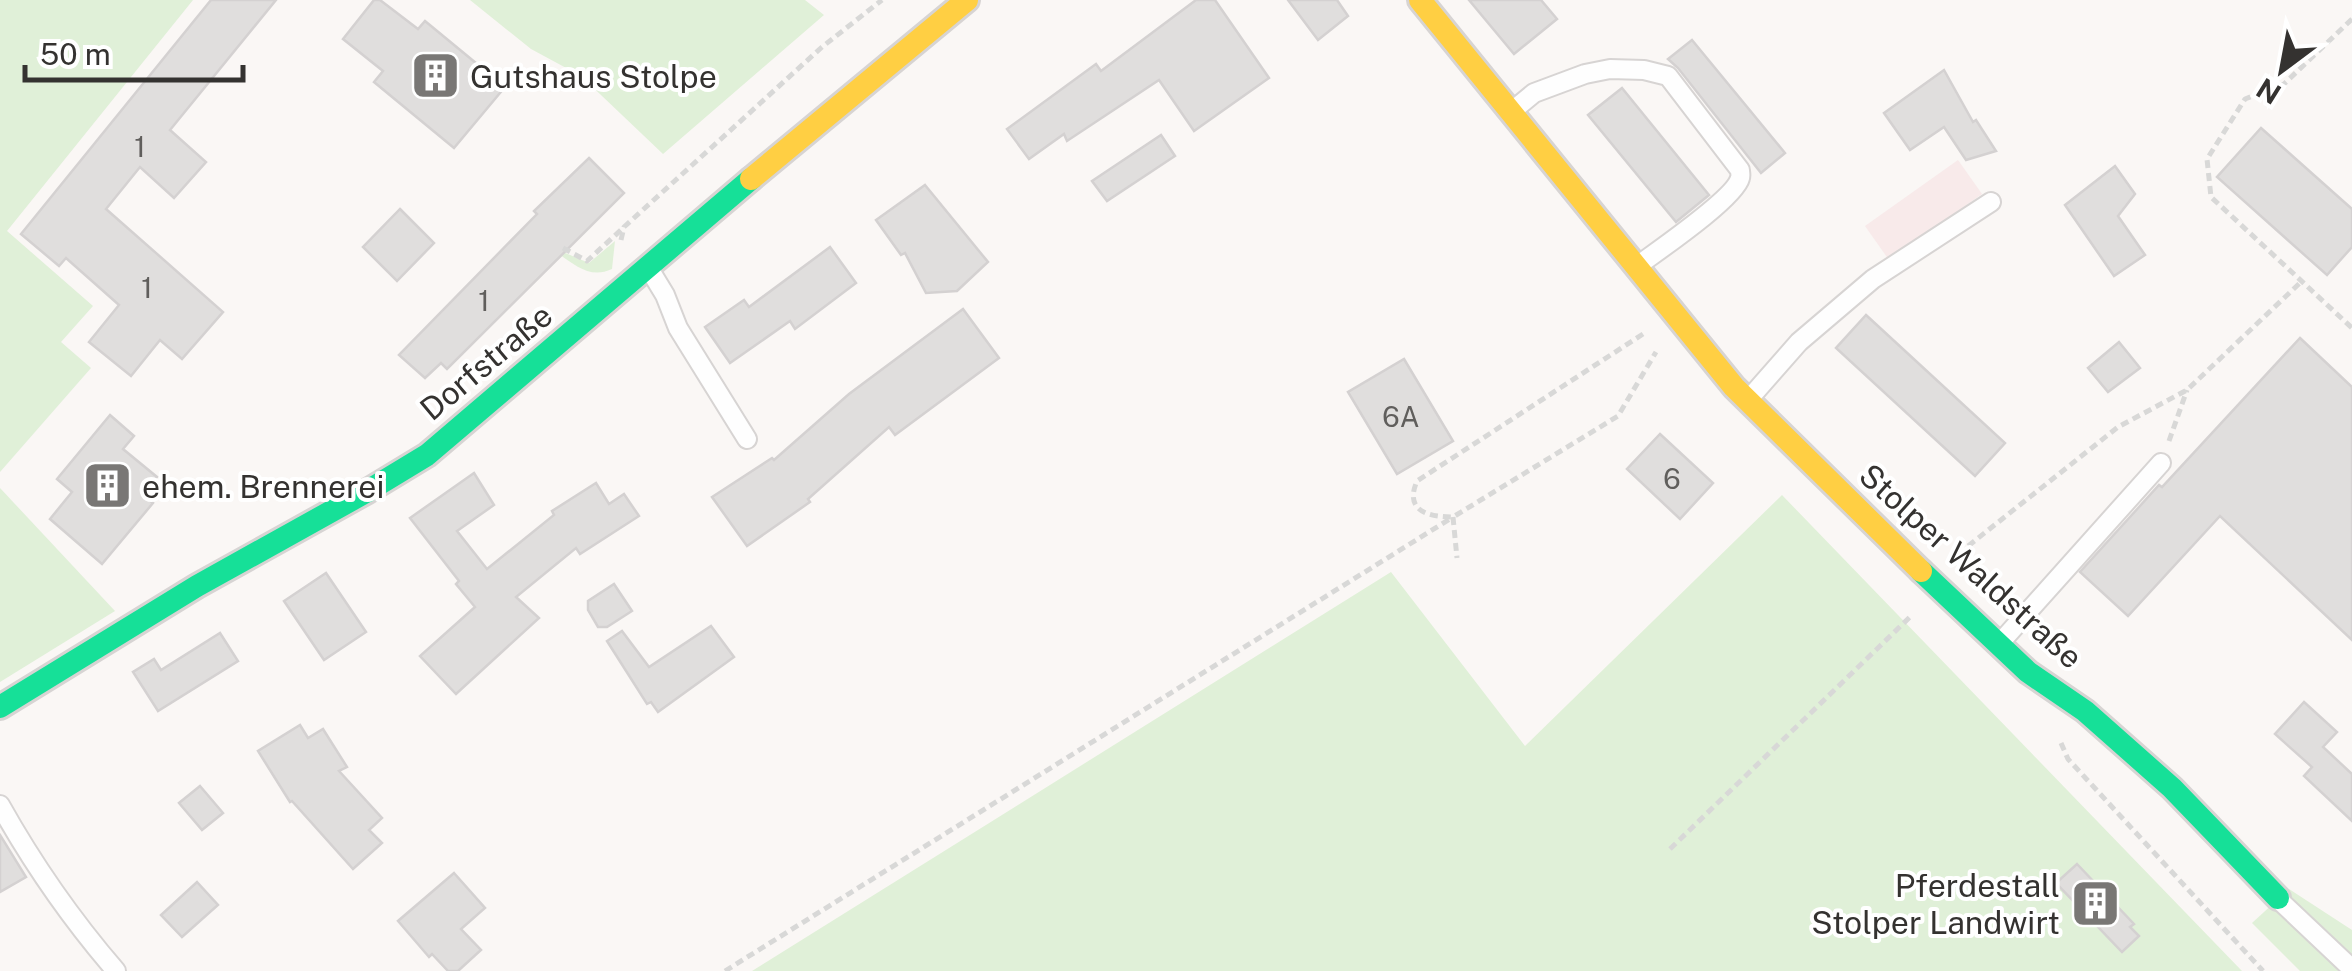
<svg xmlns="http://www.w3.org/2000/svg" width="2352" height="971" font-family="'Public Sans',sans-serif">
<rect width="100%" height="100%" fill="#faf7f5"/>
<path fill="#f8eaea" d="M1958,160L1982,194L1889,260L1865,226Z"/>
<g fill="#e0f0d8">
<path d="M0,0H193L7,231L93,306L61,342L91,368L0,472Z"/>
<path d="M470,0H805L824,15L663,154L581,76L531,49Z"/>
<path d="M615,241L612,269C591,279 576,266 559,254L563,252L589,263Z"/>
<path d="M0,488L115,611L0,682Z"/>
<path d="M1782,495L2242,971H752L1391,572L1525,746Z"/>
<path d="M2289,889L2352,930V971H2300L2252,923Z"/>
</g>
<g fill="#e0dedd" stroke="#d4d1d1" stroke-width="2.5">
<path d="M211,0H276L170,130L206,162L174,198L140,167L106,209L223,312L182,359L160,340L131,376L89,342L119,305L66,258L59,266L21,234Z"/>
<path d="M374,0H380L418,29L425,21L505,87L454,148L374,82L383,71L343,39Z"/>
<path d="M1196,0H1215L1269,78L1194,131L1159,80L1067,141L1064,134L1029,159L1007,129L1096,64L1101,71Z"/>
<path d="M1288,0H1337L1348,16L1318,40Z"/>
<path d="M1469,0H1541L1557,19L1514,54Z"/>
<path d="M1692,40L1785,153L1761,173L1678,68L1668,59Z"/>
<path d="M1944,70L1973,122L1976,120L1996,151L1966,160L1944,127L1910,150L1884,113Z"/>
<path d="M1622,88L1709,195L1676,222L1588,115Z"/>
<path d="M2261,128L2352,209V247L2327,275L2217,177Z"/>
<path d="M1161,135L1175,156L1107,201L1092,181Z"/>
<path d="M589,158L624,193L447,369L441,363L425,378L399,355L537,214L534,211Z"/>
<path d="M2115,166L2135,194L2118,216L2145,255L2114,276L2065,205Z"/>
<path d="M925,185L988,262L957,291L926,293L905,253L901,255L876,220Z"/>
<path d="M400,209L434,243L397,281L363,247Z"/>
<path d="M830,247L856,283L795,329L790,321L730,363L705,327L744,300L749,307Z"/>
<path d="M963,309L999,358L895,435L889,427L808,499L810,502L747,546L712,497L772,458L774,460L849,394Z"/>
<path d="M1866,315L2005,443L1975,476L1836,348Z"/>
<path d="M2300,338L2352,387V640L2220,516L2128,616L2080,572L2159,485L2162,487Z"/>
<path d="M2119,342L2140,368L2108,392L2088,368Z"/>
<path d="M1404,359L1453,441L1397,474L1348,392Z"/>
<path d="M110,415L134,436L123,449L157,477L142,494L153,503L102,564L50,519L72,492L57,479Z"/>
<path d="M1660,434L1713,483L1680,519L1627,469Z"/>
<path d="M474,473L494,505L457,531L487,569L554,515L552,511L596,483L609,504L624,494L639,516L580,554L576,548L516,597L539,618L456,694L420,656L475,607L456,584L459,581L410,518Z"/>
<path d="M326,573L366,632L324,660L284,601Z"/>
<path d="M614,584L632,611L607,627H598L588,610V601Z"/>
<path d="M711,626L734,657L658,712L651,702L647,704L607,641L622,631L649,667Z"/>
<path d="M220,633L238,661L158,711L133,672L154,659L161,670Z"/>
<path d="M2304,702L2337,732L2323,747L2352,774V821L2304,776L2312,767L2275,734Z"/>
<path d="M300,725L308,738L323,729L347,767L339,771L382,818L369,830L382,843L353,869L292,801L290,802L258,751Z"/>
<path d="M200,786L223,813L202,830L179,803Z"/>
<path d="M0,835L26,877L0,892Z"/>
<path d="M2077,864L2134,924L2130,927L2139,936L2122,952L2056,883Z"/>
<path d="M454,873L485,908L461,929L481,950L458,971H448L432,954L429,957L398,921Z"/>
<path d="M197,882L218,905L182,937L161,915Z"/>
</g>
<g fill="none" stroke-linecap="round" stroke-linejoin="round">
<defs>
<g id="lane">
<path d="M1511,112L1534,93L1585,74L1610,69L1644,70L1668,76L1740,170C1740,173 1741,176 1740,178C1735,198 1659,250 1640,264"/>
<path d="M648,267L665,295L678,328L747,439"/>
<path d="M1748,400L1799,342L1873,279L1991,202"/>
<path d="M1999,644L2161,463"/>
<path d="M0,805C33,864 72,920 116,971"/>
<path d="M2278,899L2352,969"/>
</g>
<g id="fast">
<path d="M1921,571L2028,672L2085,711L2172,788L2278,898"/>
<path d="M0,707L197,586L366,492L427,455L751,179"/>
</g>
<g id="slow">
<path d="M1420,0L1734,387L1921,571"/>
<path d="M751,179L967,0"/>
</g>
</defs>
<use href="#lane" stroke="#d7d4d3" stroke-width="22"/>
<use href="#fast" stroke="#d7d4d3" stroke-width="28"/>
<use href="#slow" stroke="#d7d4d3" stroke-width="28"/>
<g stroke="#d8d8d7" stroke-width="5" stroke-dasharray="8 5" stroke-linecap="butt">
<path d="M2352,19L2284,84L2245,99L2207,159L2211,197L2352,328"/>
<path d="M621,240L624,227L822,47L882,0"/>
<path d="M563,248L587,261L622,229"/>
<path d="M1643,334L1417,481C1404,511 1428,517 1453,517L1618,416L1656,352"/>
<path d="M2169,441L2187,390"/>
<path d="M1958,554L2118,427L2187,390L2302,281"/>
<path d="M2061,743L2068,759L2263,971"/>
<path d="M1670,849L1912,615"/>
<path d="M725,971L1453,517L1457,558"/>
</g>
<use href="#lane" stroke="#fefefe" stroke-width="18"/>
<use href="#fast" stroke="#16e098" stroke-width="22"/>
<use href="#slow" stroke="#ffcf43" stroke-width="22"/>
</g>
<defs>
<symbol id="building-square" viewBox="-11 -11 22 22"><rect x="-9" y="-9" width="18" height="18" rx="4" fill="#797775" stroke="#fff"/><path d="M-4-6H4V6H1V3H-1V6H-4ZM-2.5-4.3h1.7v1.8h-1.7ZM.8-4.3h1.7v1.8H.8ZM-2.5-1h1.7V.8h-1.7ZM.8-1h1.7V.8H.8Z" fill="#fff"/></symbol>
</defs>
<g fill-rule="evenodd">
<use href="#building-square" x="408" y="48" width="55" height="55"/>
<use href="#building-square" x="80" y="458" width="55" height="55"/>
<use href="#building-square" x="2068" y="876" width="55" height="55"/>
</g>
<g text-anchor="middle" dominant-baseline="central" stroke-width="8" stroke-linejoin="round" paint-order="stroke">
<g font-size="28" fill="#605e5c">
<text x="140" y="146">1</text>
<text x="147" y="287">1</text>
<text x="484" y="300">1</text>
<text x="1401" y="416">6A</text>
<text x="1672" y="478">6</text>
</g>
<g font-size="32" fill="#343230" stroke="#fff" text-anchor="start">
<text x="470" y="76">Gutshaus Stolpe</text>
<text x="142" y="486">ehem. Brennerei</text>
<text x="2060" y="885" text-anchor="end">Pferdestall<tspan x="2060" dy="37">Stolper Landwirt</tspan></text>
</g>
<g font-size="32" fill="#343230" stroke="#fff">
<text transform="translate(486 362) rotate(-40)">Dorfstraße</text>
<text transform="translate(1971 566) rotate(42)">Stolper Waldstraße</text>
</g>
</g>
<g transform="translate(2282 70) rotate(212)" stroke="#ffffff" stroke-width="8" paint-order="stroke">
<path d="M0-8L18 38L0 25L-18 38Z" fill="#343230"/>
<text y="-15" font-size="28" font-weight="bold" text-anchor="middle" fill="#343230">N</text>
</g>
<path d="M25 65v15h218v-15" fill="none" stroke="#343230" stroke-width="5"/>
<text x="40" y="65" font-size="30" fill="#343230" stroke="#ffffff" stroke-width="8" paint-order="stroke">50 m</text>
</svg>
